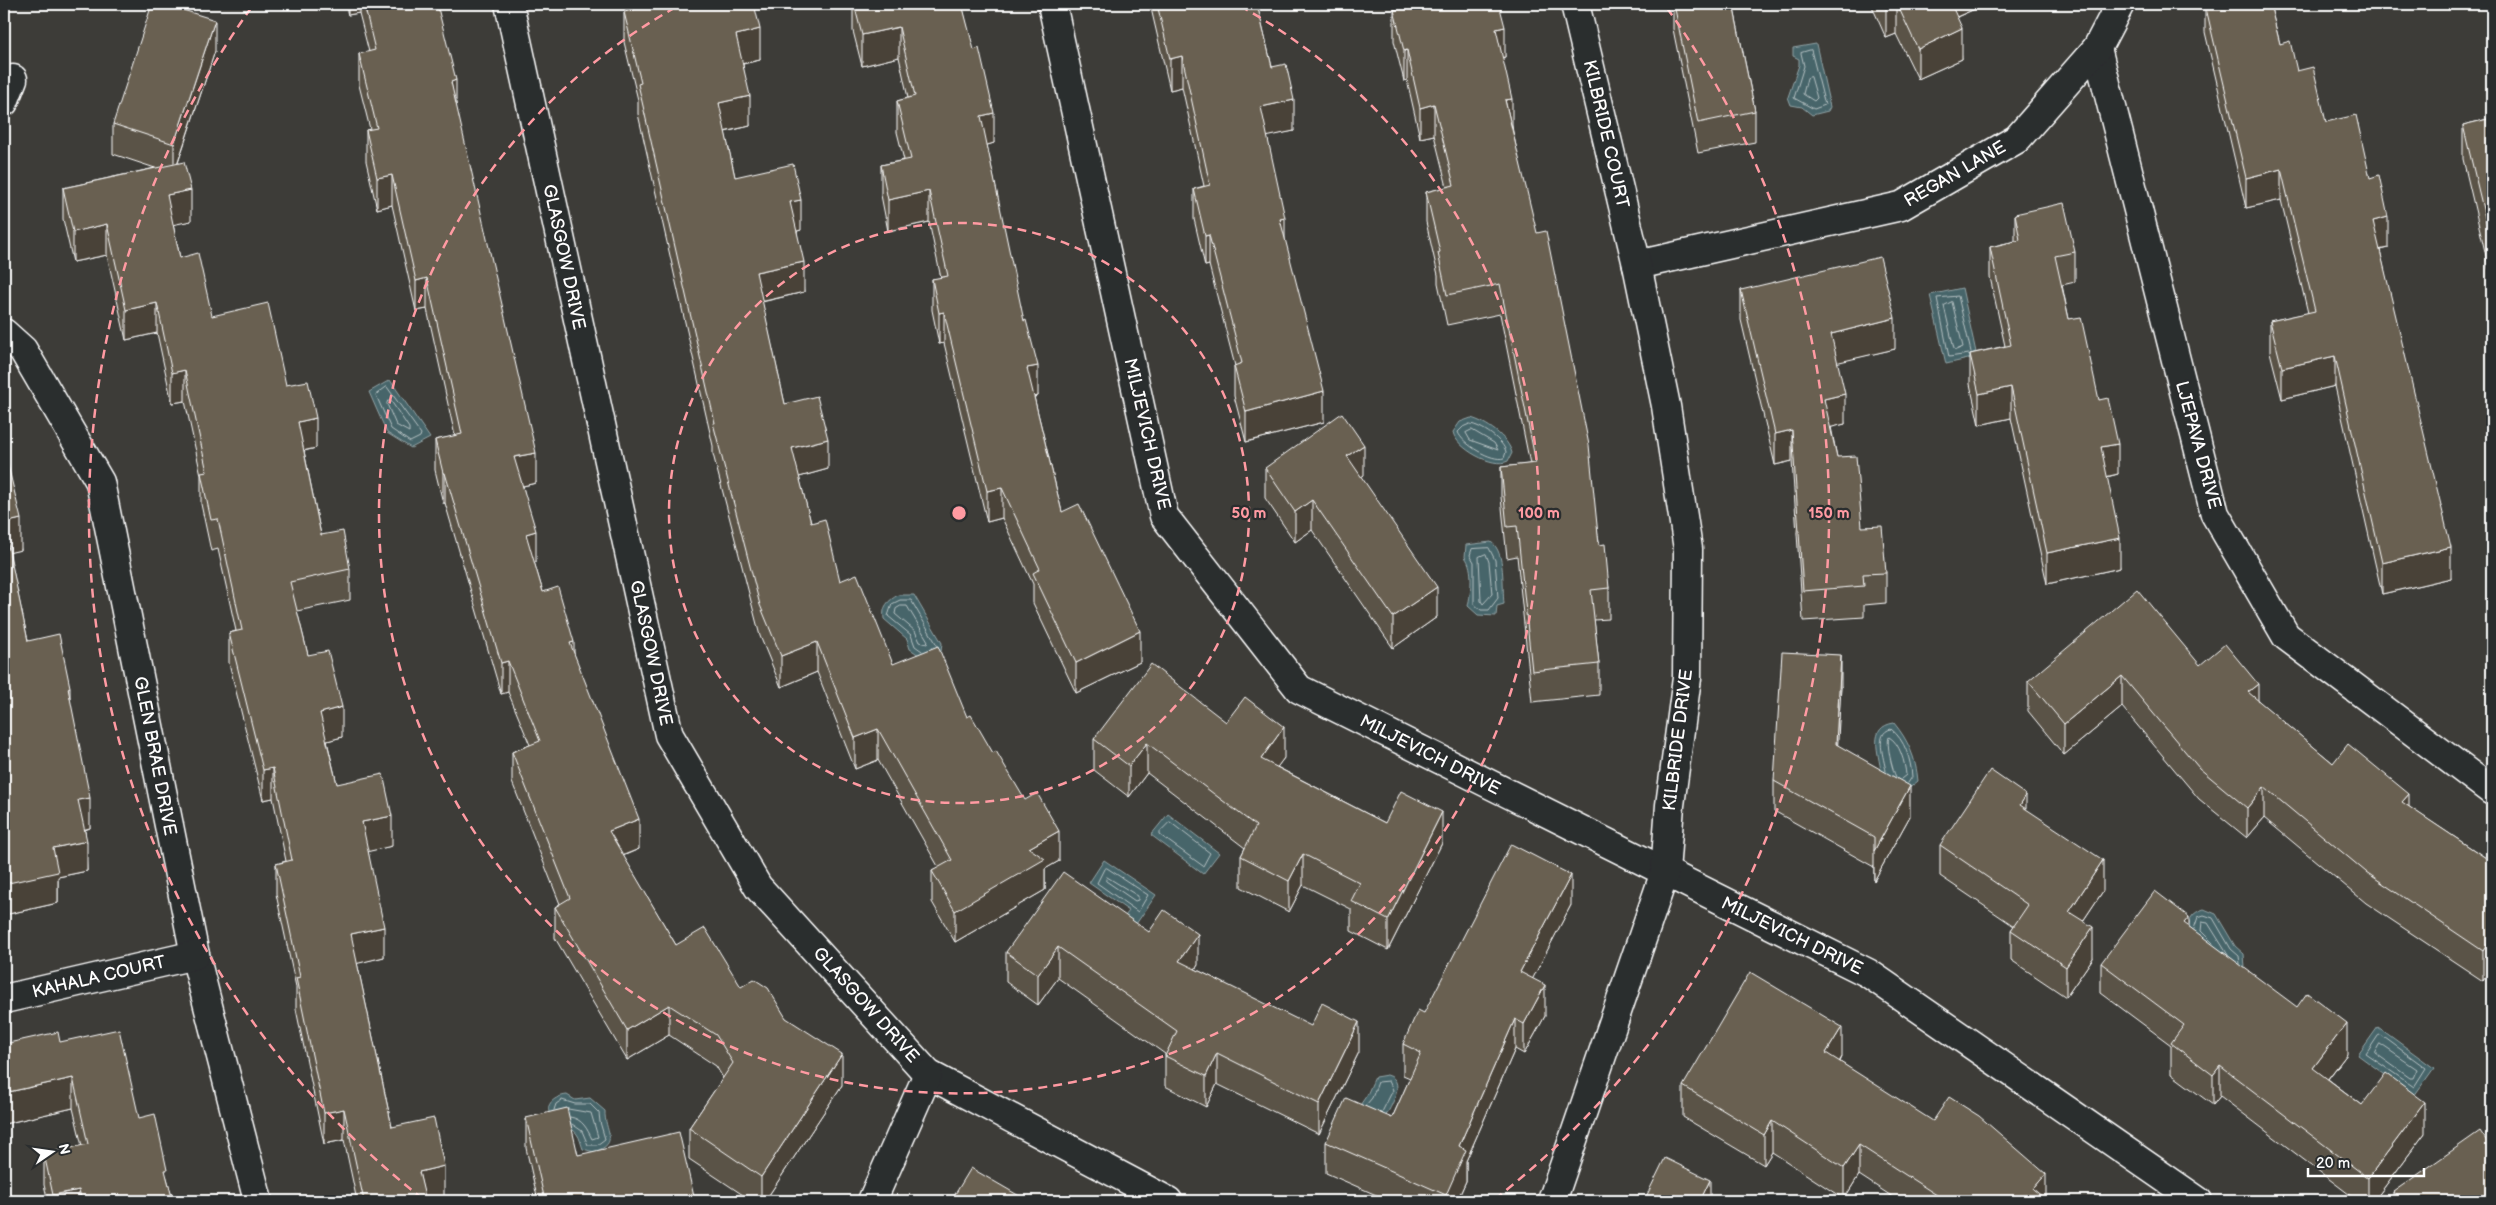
<svg xmlns="http://www.w3.org/2000/svg" width="2496" height="1205" font-family="'Balsamiq Sans',sans-serif">
<rect width="100%" height="100%" fill="#3d3c38"/>
<filter id="ink" filterUnits="userSpaceOnUse"><feTurbulence type="fractalNoise" baseFrequency=".02" numOctaves="2"/><feDisplacementMap in="SourceGraphic" scale="10" xChannelSelector="R" yChannelSelector="G"/><feConvolveMatrix kernelMatrix="1 2 1 2 8 2 1 2 1" color-interpolation-filters="sRGB"/></filter>
<g filter="url(#ink)">
<g fill="#47656a" stroke="#91a3a6">
<path d="M1816,44L1830,107L1828,111L1812,115L1802,107L1791,105L1788,97L1799,65V59L1793,56V48Z"/>
<path d="M1962,288L1977,357L1946,364L1930,295Z"/>
<path d="M390,380L430,438L411,448L387,433L369,392Z"/>
<path d="M1471,418C1486,422 1508,437 1512,453L1508,461C1493,469 1456,448 1453,432L1460,422Z"/>
<path d="M1491,542C1506,552 1502,587 1504,604L1497,606L1496,616L1478,615L1468,606C1471,593 1474,568 1465,557L1466,545Z"/>
<path d="M898,595H914L942,643L941,652L922,657L910,649L907,639L884,619C882,606 888,601 898,595Z"/>
<path d="M1894,723C1908,740 1916,758 1918,781L1907,790L1881,772C1879,753 1867,727 1894,723Z"/>
<path d="M1168,814L1219,853L1203,874L1151,835Z"/>
<path d="M1104,860L1156,895L1136,924L1125,916L1129,911L1089,883Z"/>
<path d="M2204,909L2216,914L2235,946L2244,954L2245,968L2243,969L2188,929C2190,917 2192,913 2204,909Z"/>
<path d="M2378,1027L2434,1068L2414,1096L2358,1055Z"/>
<path d="M1387,1075C1411,1081 1385,1116 1378,1129L1356,1111L1367,1095L1375,1077Z"/>
<path d="M567,1095L575,1100L590,1098L605,1111C604,1131 621,1143 594,1152L583,1149C581,1144 580,1138 577,1134C572,1126 558,1127 551,1116C543,1104 556,1096 567,1095Z"/>
</g>
<g fill="none" stroke-linecap="round" stroke-linejoin="round">
<g stroke="#b5c1c3" stroke-width="1">
<path d="M1811,50L1825,105L1814,109L1794,98L1804,66L1801,53Z"/>
<path d="M1811,77L1817,98L1814,101L1803,94L1807,78Z"/>
<path d="M1952,302L1963,347L1956,350L1954,349L1944,306Z"/>
<path d="M1969,354L1949,357L1937,298L1958,296L1971,352"/>
<path d="M387,387L421,434L420,437L410,442L391,429L376,395Z"/>
<path d="M388,401H391L409,428V432L396,425L387,404Z"/>
<path d="M1470,424C1481,425 1504,441 1506,452L1504,458C1492,462 1462,444 1458,432L1463,427Z"/>
<path d="M1472,430L1494,443L1498,450L1470,440L1466,433Z"/>
<path d="M1489,548L1495,560L1498,598L1489,610H1481L1474,604V562L1470,555L1472,549Z"/>
<path d="M1486,554L1489,562L1492,594L1483,604L1481,601L1479,557Z"/>
<path d="M901,606H907L928,641L927,644L920,642L915,631L895,614L896,609Z"/>
<path d="M922,651L915,646L911,635L888,616L892,604L900,600H911L937,645"/>
<path d="M1886,771C1884,758 1874,733 1891,729C1905,740 1911,760 1912,777L1908,783"/>
<path d="M1896,777C1892,770 1886,743 1889,737C1900,743 1905,763 1906,775L1901,779"/>
<path d="M1170,822L1210,853L1203,866L1160,835V832Z"/>
<path d="M1107,868L1148,895L1138,912L1097,883L1104,869Z"/>
<path d="M1107,877L1138,896V900L1135,901L1106,881Z"/>
<path d="M2194,929L2198,917L2204,915L2213,918L2231,949L2239,956L2240,964"/>
<path d="M2213,943L2201,931L2202,922L2208,923L2228,955"/>
<path d="M2381,1035L2426,1068L2414,1087L2366,1054L2378,1036Z"/>
<path d="M2380,1044L2417,1069L2413,1078H2410L2375,1053Z"/>
<path d="M1366,1105L1372,1098L1378,1082L1389,1081L1393,1090L1382,1112"/>
<path d="M568,1109L591,1113L598,1137L592,1139C587,1129 583,1119 570,1117"/>
<path d="M554,1110L556,1104L562,1100L575,1104H590L599,1113L600,1122L605,1139L597,1145H588L582,1131L572,1124"/>
</g>
<defs>
<g id="minor">
<path d="M509,4L669,735L758,887L928,1074L1168,1201"/>
<path d="M1052,4L1164,516L1299,689L1868,973L2198,1201"/>
<path d="M2097,48L2215,514L2286,636L2492,791"/>
<path d="M4,102L13,79"/>
<path d="M1637,265L1901,206L2017,139L2097,48L2120,4"/>
<path d="M4,333L23,350L100,482L195,955L258,1201"/>
<path d="M4,999L195,955"/>
<path d="M872,1201L928,1074"/>
<path d="M1552,1201L1665,872L1670,805L1687,678L1688,549L1666,406L1637,265L1575,4"/>
</g>
</defs>
<use href="#minor" stroke="#fff" stroke-width="31"/>
<use href="#minor" stroke="#2a2d2e" stroke-width="28"/>
</g>
<g fill="#5a5346" stroke="#fff">
<path d="M345,4H437L456,106L536,483L523,486L536,562H534L543,592L574,654L639,849L623,856L676,945L786,1018L842,1085L765,1201H752L689,1159V1128L723,1078L716,1066L669,1035L627,1060L555,938V907L560,904L512,782V752L530,745L508,692L501,694L445,503H443L435,470V440L455,436L427,309L416,311L392,205L377,209L366,161V130L370,129L359,85V54L369,52L359,13L348,15Z"/>
<path d="M626,4H754L760,60L743,64L750,126L725,132L735,177L801,230L797,231L804,292L762,302L785,404L828,469L799,477L811,523L840,581L893,664L967,717L993,753L1059,861L1045,869V890L955,942L932,902V871L939,868L878,760L855,769L817,672L781,687L760,636L713,454V446L638,114V100L624,42V12L627,11Z"/>
<path d="M853,4H962L994,143L987,145L1038,396L1034,397L1062,512L1140,662L1076,693L1033,603V584L1002,518L987,522L944,343L939,344L932,310V279L941,278L929,222L888,231L881,195V165L904,160L897,132V101L908,98L899,57L862,66L853,31Z"/>
<path d="M1150,4H1257L1272,67L1294,131L1267,136L1285,241L1324,422L1246,442L1234,396V366H1235L1209,265L1205,266L1194,219V189L1204,186L1182,87L1170,90Z"/>
<path d="M1415,4H1499L1505,57L1502,58L1512,127L1609,588V619L1594,620L1599,664V695L1532,702L1517,556L1507,558L1501,497V467L1530,464L1500,314L1447,325L1438,283V275L1426,222V192L1447,187L1434,135L1420,138L1407,80L1404,81L1394,41V10L1416,5Z"/>
<path d="M1673,4H1733L1755,111V142L1698,153L1673,29Z"/>
<path d="M1871,4H1986L1957,17L1962,59L1918,79L1896,34L1886,38Z"/>
<path d="M2205,4H2270L2280,44L2297,71L2326,122L2370,178L2388,248L2380,250L2451,578L2382,594L2335,386L2282,399L2270,352V321L2308,313L2281,200L2246,208L2205,32Z"/>
<path d="M215,51L178,163L191,221L173,224L180,258L212,316L286,385L316,448L304,451L321,535L350,569V600L297,611L308,655L342,737L327,741L337,784L392,846L368,851L384,957L357,963L392,1127L444,1197L426,1201H357L344,1140L324,1144L296,1009V987L276,894V864L286,861L273,798L263,800L229,663V633L236,631L218,549L211,551L201,504V475L185,401L172,403L157,333L126,340L107,255L73,262L63,219V188L155,168L113,154V124Z"/>
<path d="M2492,118V281L2463,159V125Z"/>
<path d="M2015,214L2075,252V282L2062,285L2069,319L2099,400L2118,474L2107,477L2120,568L2047,584L2011,418L1979,425L1970,384V354L2005,346L1990,277V247L2015,241Z"/>
<path d="M1741,290L1895,349L1837,362L1845,424L1831,427L1837,457L1862,527L1886,573V603L1864,605V617L1803,621L1792,461L1775,465L1741,320Z"/>
<path d="M4,449L21,550L9,552L28,641L70,700L90,828L85,830L87,871L58,877V903L4,915Z"/>
<path d="M1265,468L1364,475L1361,477L1437,617L1393,648L1312,530L1295,542L1265,498Z"/>
<path d="M2200,665L2258,701L2333,763L2409,807L2492,862V967L2483,981L2366,903L2264,818L2247,838L2199,799L2122,707L2064,755L2028,711V681Z"/>
<path d="M1841,686L1837,745L1910,816L1874,881V867L1774,811V781Z"/>
<path d="M1226,722L1284,758L1277,767L1385,823L1442,843L1388,950L1351,931V909L1303,885L1289,912L1241,887V856L1245,848L1147,773L1129,797L1094,770V739Z"/>
<path d="M2026,809L2103,891L2083,921L2093,958L2066,997L2011,960V930L2014,926L1940,876V845Z"/>
<path d="M1571,905L1532,979L1545,1016L1524,1054L1515,1049L1466,1161V1181L1457,1201H1390L1326,1173V1142L1392,1118L1410,1078L1403,1075V1044L1424,1013Z"/>
<path d="M2189,927L2347,1054L2328,1079L2362,1105L2425,1133L2374,1201H2358L2220,1096L2213,1105L2171,1074V1045L2101,993V963Z"/>
<path d="M1149,932L1198,965L1195,969L1359,1052L1319,1134L1217,1084L1206,1107L1165,1086V1054L1058,978L1038,1005L1006,982V952Z"/>
<path d="M60,1042L139,1118L167,1178L173,1201H48L44,1185V1154L82,1146L73,1108L4,1124V1044Z"/>
<path d="M1842,1057L1840,1062L2048,1201H1899L1859,1175L1844,1199L1772,1152L1764,1165L1683,1117V1086Z"/>
<path d="M526,1118L578,1155L695,1201H538L526,1148Z"/>
<path d="M2393,1192L2492,1201H2393Z"/>
</g>
<g fill="#4a4339" stroke="#fff">
<path d="M348,4H359V13L348,15Z"/>
<path d="M1896,4V34L1886,38V8Z"/>
<path d="M1945,4H1986L1945,22Z"/>
<path d="M215,20V51L174,174V144Z"/>
<path d="M899,27V57L862,66V35Z"/>
<path d="M1505,27V57L1496,59V29Z"/>
<path d="M1962,28V59L1918,79V49Z"/>
<path d="M760,29V60L736,65V35Z"/>
<path d="M1407,50V80L1404,81V51Z"/>
<path d="M1182,56V87L1170,90V59Z"/>
<path d="M456,80V111L451,82Z"/>
<path d="M750,96V126L719,133V103Z"/>
<path d="M1512,99V129L1505,100Z"/>
<path d="M1294,100V131L1261,138V107Z"/>
<path d="M1434,104V135L1420,138V108Z"/>
<path d="M994,113V143L981,147V116Z"/>
<path d="M2281,169V200L2246,208V178Z"/>
<path d="M392,175V205L377,209V178Z"/>
<path d="M191,190V221L167,226V195Z"/>
<path d="M929,191V222L888,231V200Z"/>
<path d="M801,200V230L790,233V202Z"/>
<path d="M2388,217V248L2373,251V221Z"/>
<path d="M1285,218V248L1280,219Z"/>
<path d="M107,224V255L73,262V232Z"/>
<path d="M1209,235V265L1205,266V236Z"/>
<path d="M804,262V292L756,303V272Z"/>
<path d="M427,278V309L416,311V281Z"/>
<path d="M157,303V333L126,340V310Z"/>
<path d="M944,312V343L939,344V313Z"/>
<path d="M1895,318V349L1831,364V334Z"/>
<path d="M2335,356V386L2282,399V368Z"/>
<path d="M1038,366V396L1027,399V368Z"/>
<path d="M185,370V401L172,403V373Z"/>
<path d="M2011,387V418L1979,425V394Z"/>
<path d="M1324,391V422L1246,442V412Z"/>
<path d="M1845,394V424L1824,429V399Z"/>
<path d="M316,418V448L298,452V422Z"/>
<path d="M1792,430V461L1775,465V434Z"/>
<path d="M828,439V469L792,479V448Z"/>
<path d="M2118,444V474L2101,478V447Z"/>
<path d="M1364,445V475L1347,487V456Z"/>
<path d="M536,453V483L514,488V457Z"/>
<rect x="443" y="473" width="2" height="30"/>
<path d="M1002,488V518L987,522V491Z"/>
<path d="M1312,500V530L1295,542V512Z"/>
<path d="M21,519V550L4,554V523Z"/>
<path d="M536,531V562L526,564V534Z"/>
<path d="M2120,538V568L2047,584V553Z"/>
<path d="M2451,547V578L2382,594V563Z"/>
<path d="M1437,587V617L1393,648V617Z"/>
<path d="M1140,631V662L1076,693V663Z"/>
<path d="M574,642V672L570,643Z"/>
<path d="M817,642V672L781,687V656Z"/>
<path d="M1841,655V686L1836,775V744Z"/>
<path d="M508,661V692L501,694V663Z"/>
<path d="M2122,676V707L2064,755V724Z"/>
<path d="M2258,684V714L2248,692Z"/>
<path d="M70,687V718L68,688Z"/>
<path d="M342,707V737L320,743V713Z"/>
<path d="M1284,727V758L1261,789V759Z"/>
<path d="M878,729V760L855,769V738Z"/>
<path d="M1147,743V773L1129,797V766Z"/>
<path d="M273,768V798L263,800V770Z"/>
<path d="M1910,786V816L1874,881V851Z"/>
<path d="M2264,787V818L2247,838V808Z"/>
<path d="M2409,794V824L2402,802Z"/>
<path d="M2026,795V825L2020,805Z"/>
<path d="M90,798V828L78,831V800Z"/>
<path d="M1442,812V843L1388,950V920Z"/>
<path d="M392,816V846L362,853V822Z"/>
<path d="M639,819V849L609,861V831Z"/>
<path d="M1059,831V861L1045,869V890L955,942V911L1029,848Z"/>
<path d="M87,841V871L58,877V903L4,915V884L53,848Z"/>
<path d="M1303,854V885L1289,912V881Z"/>
<path d="M2103,860V891L2069,942V912Z"/>
<path d="M1571,875V905L1520,1003V972Z"/>
<path d="M2189,917V947L2184,923Z"/>
<path d="M384,927V957L351,965V934Z"/>
<path d="M2093,927V958L2066,997V967Z"/>
<path d="M1198,934V965L1179,991V961Z"/>
<path d="M2492,937V967L2483,981V951Z"/>
<path d="M1058,947V978L1038,1005V975Z"/>
<path d="M1545,985V1016L1524,1054V1024Z"/>
<path d="M669,1005V1035L627,1060V1030Z"/>
<path d="M1515,1019V1049L1466,1161V1181L1457,1201H1446V1195L1459,1146Z"/>
<path d="M1359,1022V1052L1319,1134V1104Z"/>
<path d="M2347,1023V1054L2313,1098V1068Z"/>
<path d="M1842,1027V1057L1826,1084V1053Z"/>
<path d="M1217,1053V1084L1206,1107V1076Z"/>
<path d="M842,1054V1085L765,1201H761V1177Z"/>
<path d="M2220,1066V1096L2213,1105V1075Z"/>
<path d="M73,1078V1108L4,1124V1093Z"/>
<path d="M2425,1102V1133L2374,1201H2368V1178Z"/>
<path d="M344,1109V1140L324,1144V1113Z"/>
<path d="M1772,1121V1152L1764,1165V1135Z"/>
<path d="M1859,1145V1175L1844,1199V1168Z"/>
<path d="M444,1166V1197L425,1201L419,1172Z"/>
<path d="M2046,1174V1201L2033,1189Z"/>
<path d="M1710,1180V1201H1700Z"/>
<path d="M79,1190V1201H53V1195Z"/>
</g>
<g fill="#696051" stroke="#fff">
<path d="M152,4H164L215,20L174,144L113,124Z"/>
<path d="M364,4H437L456,80L451,82L536,453L514,457L536,531L526,534L543,592L558,587L574,642L570,643L639,819L609,831L676,945L705,928L741,987L754,979L768,988L786,1018L842,1054L761,1177L689,1128L733,1063L716,1035L669,1005L627,1030L555,907L570,898L512,752L540,741L508,661L501,663L445,473H443L435,440L462,434L427,278L416,281L392,175L377,178L366,130L377,128L359,54L375,50Z"/>
<path d="M632,4H754L760,29L736,35L750,96L719,103L735,177L793,164L801,200L790,202L804,262L756,272L785,404L817,396L828,439L792,448L811,523L825,519L840,581L857,574L893,664L938,646L967,717L971,715L993,753L996,751L1025,800L1037,793L1059,831L1029,848L1045,859L955,911L932,871L952,860L878,729L855,738L817,642L781,656L760,605L713,423H715L638,84L641,83L624,12L634,10Z"/>
<path d="M854,4H962L974,50L979,48L994,113L981,116L1024,321L1026,320L1038,366L1027,368L1062,512L1079,504L1140,631L1076,663L1033,573L1040,569L1002,488L987,491L944,312L939,313L932,279L948,276L929,191L888,200L881,165L911,159L897,101L915,96L899,27L862,35Z"/>
<path d="M1157,4H1257L1272,67L1286,64L1294,100L1261,107L1285,218L1280,219L1324,391L1246,412L1234,366L1242,363L1209,235L1205,236L1194,189L1210,185L1182,56L1170,59Z"/>
<path d="M1421,4H1499L1505,27L1496,29L1512,99L1505,100L1537,233L1546,231L1589,445L1599,545L1605,544L1609,588L1591,590L1599,664L1532,671L1517,526L1507,527L1501,467L1536,463L1500,284L1447,295L1438,253L1440,252L1426,192L1454,185L1434,104L1420,108L1407,50L1404,51L1394,10Z"/>
<path d="M1674,4H1733L1755,111L1698,123Z"/>
<path d="M1884,4H1896L1886,8Z"/>
<path d="M1897,4H1951L1962,28L1918,49Z"/>
<path d="M2205,4H2270L2280,44L2290,41L2297,71L2313,67L2326,122L2356,115L2370,178L2379,175L2388,217L2373,221L2451,547L2382,563L2335,356L2282,368L2270,321L2315,311L2281,169L2246,178Z"/>
<path d="M2492,118V247L2463,125Z"/>
<path d="M184,162L191,190L167,195L180,258L198,253L212,316L268,303L286,385L308,381L316,418L298,422L321,535L343,531L350,569L290,582L308,655L328,651L342,707L320,713L337,784L383,774L392,816L362,822L384,927L351,934L392,1127L434,1118L444,1166L419,1172L426,1201H364L344,1109L324,1113L296,978L300,977L276,864L292,860L273,768L263,770L229,633L242,630L218,519L211,520L201,473L207,472L185,370L172,373L157,303L126,310L107,224L73,232L63,188Z"/>
<path d="M2064,203L2075,252L2055,256L2069,319L2081,317L2099,400L2108,398L2118,444L2101,447L2120,538L2047,553L2011,387L1979,394L1970,354L2011,345L1990,247L2020,240L2015,214Z"/>
<path d="M1880,257L1895,318L1831,334L1845,394L1824,399L1837,457L1856,456L1862,527L1882,526L1886,573L1863,574L1864,586L1803,591L1792,430L1775,434L1741,290Z"/>
<path d="M1342,413L1364,445L1347,456L1437,587L1393,617L1312,500L1295,512L1265,468Z"/>
<path d="M4,449L21,519L4,523Z"/>
<path d="M4,526L28,641L59,634L70,687L68,688L90,798L78,800L87,841L53,848L58,872L4,884V838L7,837L4,822Z"/>
<path d="M2137,589L2200,665L2225,644L2258,684L2248,692L2333,763L2348,744L2409,794L2402,802L2492,862V937L2483,951L2366,872L2264,787L2247,808L2199,768L2122,676L2064,724L2028,681Z"/>
<path d="M1782,652L1841,655L1836,744L1910,786L1874,851V837L1774,781Z"/>
<path d="M1151,664L1226,722L1245,697L1284,727L1261,759L1385,823L1401,791L1442,812L1388,920L1351,901L1360,883L1303,854L1289,881L1241,856L1256,826L1147,743L1129,766L1094,739Z"/>
<path d="M1990,770L2026,795L2020,805L2103,860L2069,912L2093,927L2066,967L2011,930L2028,905L1940,845Z"/>
<path d="M1511,844L1571,875L1520,972L1545,985L1524,1024L1515,1019L1459,1146L1466,1150L1446,1195L1326,1142L1346,1098L1392,1118L1421,1053L1403,1044L1418,1010L1424,1013Z"/>
<path d="M1063,872L1149,932L1164,910L1198,934L1179,961L1311,1026L1322,1003L1359,1022L1319,1104L1217,1053L1206,1076L1165,1056L1177,1031L1058,947L1038,975L1006,952Z"/>
<path d="M2155,891L2189,917L2184,923L2297,1007L2307,993L2347,1023L2313,1068L2362,1105L2386,1073L2425,1102L2368,1178L2220,1066L2213,1075L2171,1043L2184,1025L2101,963Z"/>
<path d="M1750,972L1842,1027L1826,1053L1933,1121L1949,1097L1979,1116L2046,1174L2033,1189L2048,1201H1946L1859,1145L1844,1168L1772,1121L1764,1135L1683,1086Z"/>
<path d="M119,1029L139,1118L155,1114L167,1170H165L173,1201H82L79,1190L53,1195L44,1154L88,1144L73,1078L4,1093V1047H5L4,1044L58,1032L60,1042Z"/>
<path d="M567,1108L578,1155L679,1132L695,1201H545L526,1118Z"/>
<path d="M2480,1131L2492,1149V1201H2400L2393,1192Z"/>
<path d="M1665,1158L1710,1180L1700,1201H1644Z"/>
<path d="M971,1168L1028,1201H951Z"/>
</g>
</g>
<g fill="none" stroke="#ff9aa2" stroke-width="2.5" stroke-dasharray="9 6">
<circle cx="959" cy="513" r="290"/>
<path d="M1240 6A580 580 0 1 1 678 6"/>
<path d="M423 1199A870 870 0 0 1 251 8M1667 8A870 870 0 0 1 1495 1199"/>
</g>
<g text-anchor="middle" dominant-baseline="central" stroke-width="4.5" stroke-linejoin="round" paint-order="stroke">
<g font-size="18" fill="#fff" stroke="#2a2d2e">
<text transform="translate(1606 134) rotate(77)">KILBRIDE COURT</text>
<text transform="translate(1955 174) rotate(-30)">REGAN LANE</text>
<text transform="translate(564 257) rotate(78)">GLASGOW DRIVE</text>
<text transform="translate(1147 434) rotate(77)">MILJEVICH DRIVE</text>
<text transform="translate(2198 445) rotate(75)">LJEPAVA DRIVE</text>
<text transform="translate(651 653) rotate(78)">GLASGOW DRIVE</text>
<text transform="translate(1678 740) rotate(-83)">KILBRIDE DRIVE</text>
<text transform="translate(1430 755) rotate(27)">MILJEVICH DRIVE</text>
<text transform="translate(155 756) rotate(79)">GLEN BRAE DRIVE</text>
<text transform="translate(1792 936) rotate(26)">MILJEVICH DRIVE</text>
<text transform="translate(99 977) rotate(-13)">KAHALA COURT</text>
<text transform="translate(866 1005) rotate(48)">GLASGOW DRIVE</text>
</g>
</g>
<circle cx="959" cy="513" r="8" fill="#ff9aa2" stroke="#2a2d2e" stroke-width="2.5"/>
<g font-size="15" text-anchor="middle" font-weight="bold" fill="#ff9aa2" stroke="#2a2d2e" stroke-width="4.5" stroke-linejoin="round" paint-order="stroke">
<text x="1249" y="518">50 m</text>
<text x="1539" y="518">100 m</text>
<text x="1829" y="518">150 m</text>
</g>
<rect width="2496" height="1205" fill="none" stroke="#2a2d2e" stroke-width="20"/>
<rect x="10" y="10" width="2476" height="1185" fill="none" stroke="#fff" stroke-width="2" filter="url(#ink)"/>
<g transform="translate(52 1152) rotate(77)" stroke="#2a2d2e" stroke-width="4" paint-order="stroke">
<path d="M0-4L9 19L0 12L-9 19Z" fill="#ffffff"/>
<text y="-8" font-size="14" font-weight="bold" text-anchor="middle" fill="#ffffff">N</text>
</g>
<path d="M2308 1168v8h116v-8" fill="none" stroke="#ffffff" stroke-width="2.5"/>
<text x="2316" y="1168" font-size="15" fill="#ffffff" stroke="#2a2d2e" stroke-width="4" paint-order="stroke">20 m</text>
</svg>
